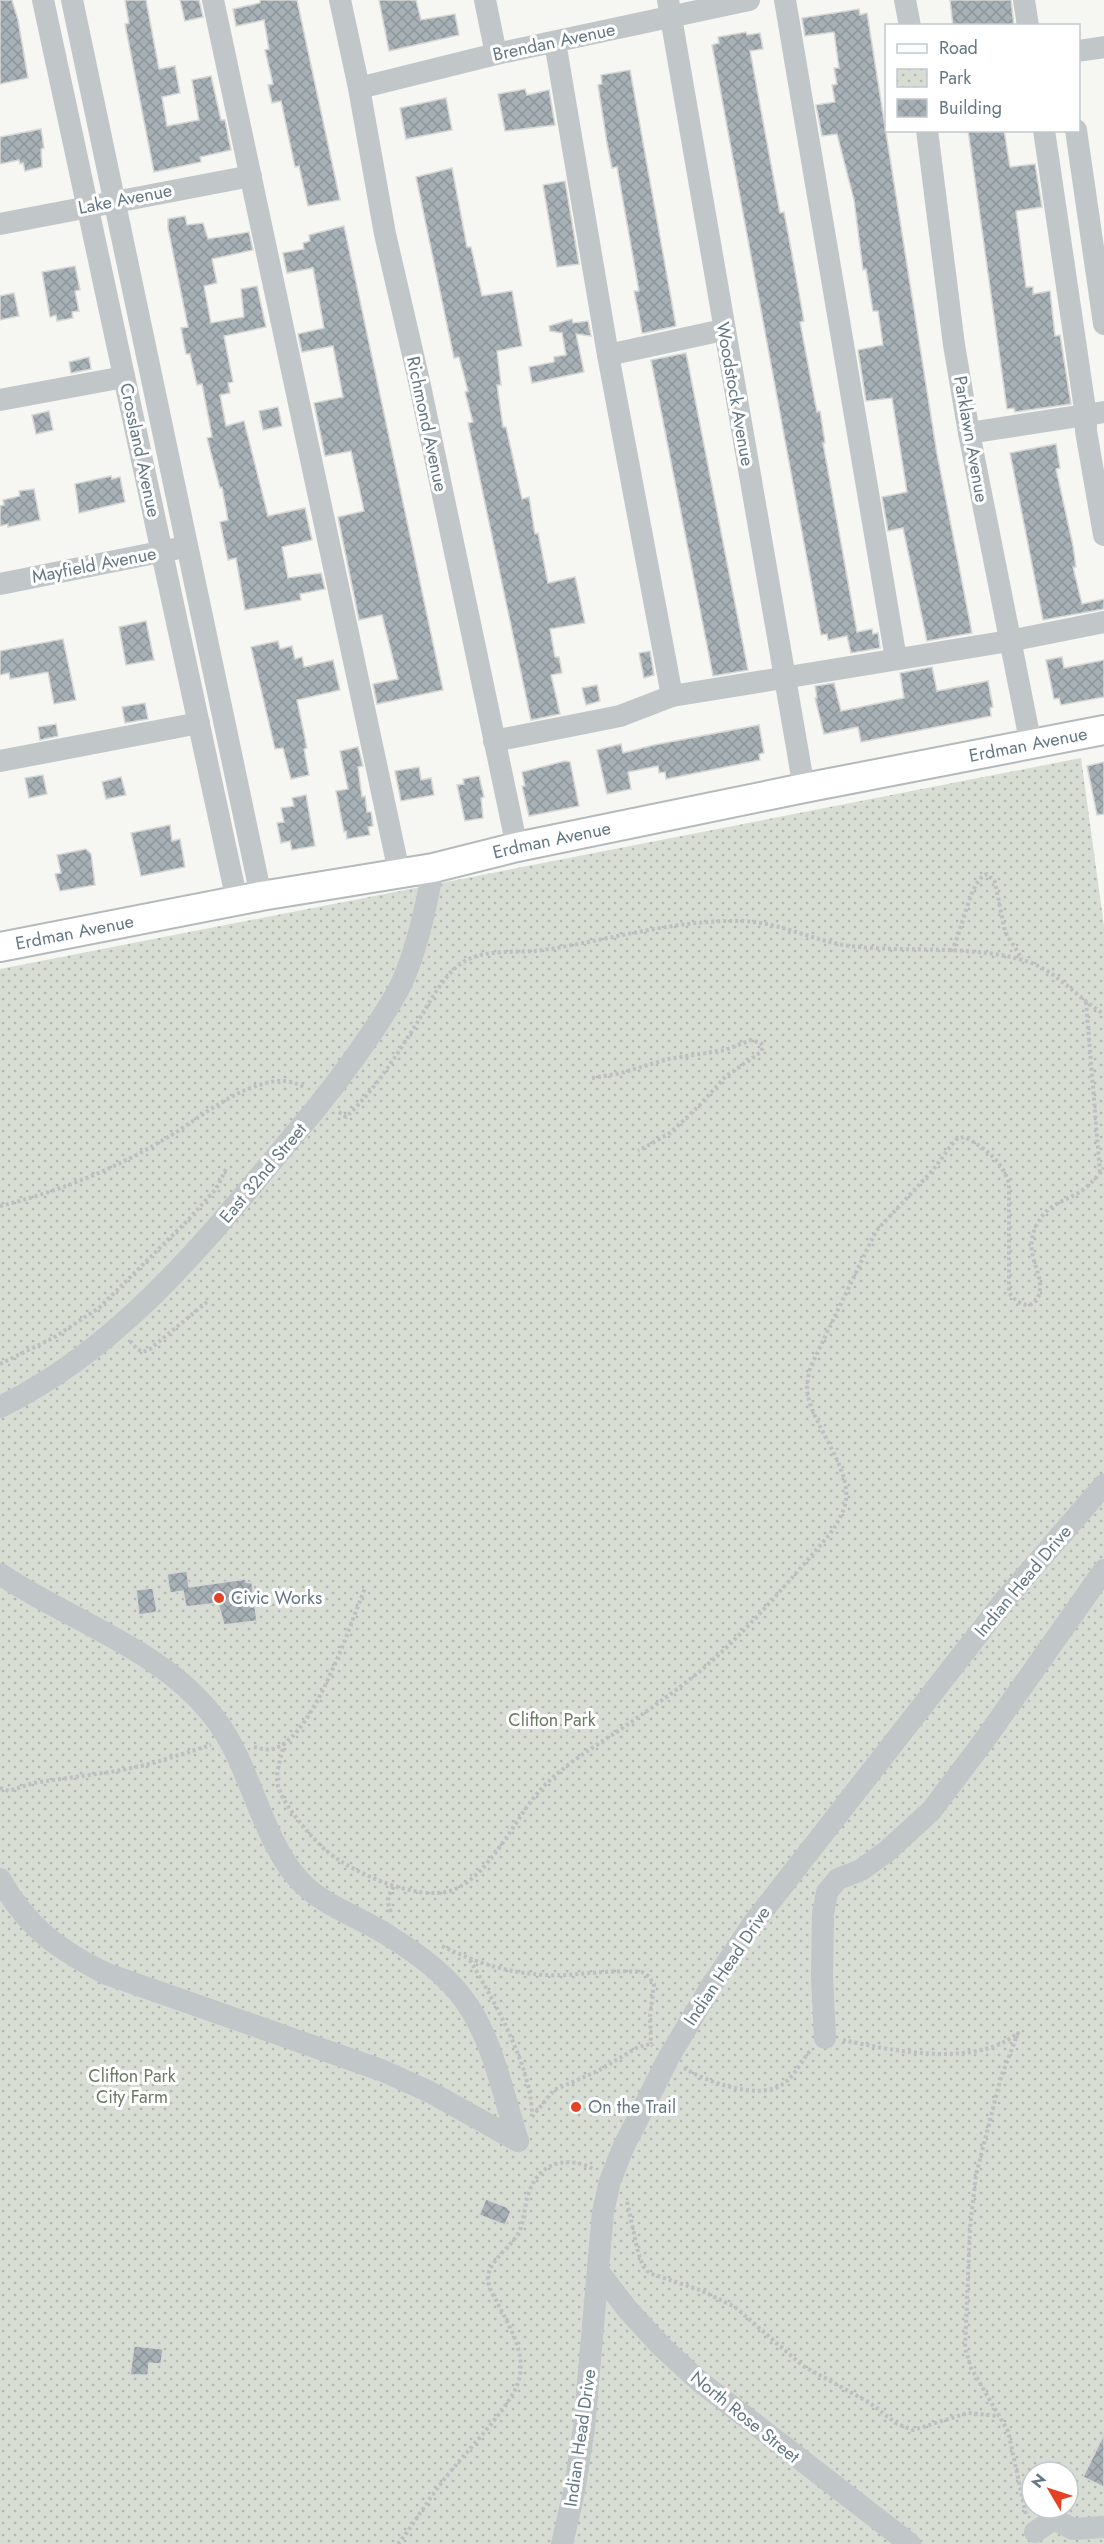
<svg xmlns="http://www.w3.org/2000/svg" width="1104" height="2544" font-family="Jost,sans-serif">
<defs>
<pattern id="park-dots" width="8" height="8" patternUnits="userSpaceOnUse" patternTransform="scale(1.5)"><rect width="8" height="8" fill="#d7ddd3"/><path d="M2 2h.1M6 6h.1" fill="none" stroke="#b2b8b1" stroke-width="1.8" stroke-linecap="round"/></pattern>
<pattern id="building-cross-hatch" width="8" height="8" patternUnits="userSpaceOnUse" patternTransform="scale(1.5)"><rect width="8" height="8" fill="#a7b1b5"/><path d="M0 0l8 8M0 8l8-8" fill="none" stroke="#8c9599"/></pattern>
</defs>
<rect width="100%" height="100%" fill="#f6f6f2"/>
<path fill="url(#park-dots)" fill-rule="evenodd" d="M1081,758L1104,926V2544H0V969ZM1032,2472H1068V2508H1032Z"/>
<g fill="url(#building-cross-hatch)" stroke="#d7d7d5" stroke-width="1.5">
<path d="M0,0H12L18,20L28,78L0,84Z"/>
<path d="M125,0H146L159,69L175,66L180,93L162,97L167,126L199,120L192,80L211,76L221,120H225L231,150L200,157L201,162L154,172L125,24L129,23Z"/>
<path d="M180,0H199L203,17L185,21Z"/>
<path d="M260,0H297L340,200L308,206L299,166L295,167L281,101L272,103L268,85L273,84L265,50L269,49L264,20L236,26L233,9L260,3Z"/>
<path d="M379,0H416L421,20L455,14L459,35L389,51Z"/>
<path d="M950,0H1011L1014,26H953Z"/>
<path d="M859,9L860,15L867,13L937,454L972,633L927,641L903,528L888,531L882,497L907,492L892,398L866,401L858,350L883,345L878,311H873L866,269L863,270L854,200L837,134L822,136L816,105L835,102L832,85L837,84L834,68H839L834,32L805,36L802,18Z"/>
<path d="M746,32L747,35L760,33L763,49L750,51L780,213L784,212L789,238L804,321L800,322L817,412L820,411L825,443H823L857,632L872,629L873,634L878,633L880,648L851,653L847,636L828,640L827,634L821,635L712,45L719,43L718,37Z"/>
<path d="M630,70L676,326L645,333H642L639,315L634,291H639L636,274L617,167L612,168L607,143L598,85L602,84L601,75Z"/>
<path d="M525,89L527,95L549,90L555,125L505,131L498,94Z"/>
<path d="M446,98L452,130L406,139L400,108Z"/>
<path d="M41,129L44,148L41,149L42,167L25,171L23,163L20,164L19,160L0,164V137Z"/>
<path d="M968,130H1004L1010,167L1035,164L1042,207L1016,211L1026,287H1033V294L1050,291L1055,336L1060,335L1071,404L1015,412L1014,408L1007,409Z"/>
<path d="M452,168L467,247H471L482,296L512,291L522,346L497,351L501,385H497L503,427H506L522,499L529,497L535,534L538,533L548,583L575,577L585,623L550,629L555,657H559L562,673L551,675L560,714L531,720L468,423L473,422L465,392L468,391L459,357L454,358L416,177Z"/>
<path d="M565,181L579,264L557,267L543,185Z"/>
<path d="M185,216L187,225L203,223L208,239L249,232L253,250L212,259L217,283L204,286L211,323L244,317L241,289L257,286L266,327L224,336L233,382L228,383L230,393L220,395L226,426L244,421L268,516L305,508L312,540L282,547L288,578L321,573L325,589L300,594L301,600L245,610L236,558L228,560L220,522L228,520L222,487L220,488L207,438L212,437L211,431L202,384L197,385L190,354H186L181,328L188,327L168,228V219Z"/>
<path d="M344,226L443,690L377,704L373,684L398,679L382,615L359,620L338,517L364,511L351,451L325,456L314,403L343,397L333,346L302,352L298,334L324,328L313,268L287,273L283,253L304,249L303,243L310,241L309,235Z"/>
<path d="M75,266L80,290L75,291L79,311L72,312L73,318L57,321L56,315L50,317L42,272Z"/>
<path d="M14,293L19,316L0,320V296Z"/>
<path d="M572,319L573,323L588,321L591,336L576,334L584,372L532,383L529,367L554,362V357L566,355L562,333L550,331L549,326Z"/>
<path d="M686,353L748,670L713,676L651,360Z"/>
<path d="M89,357L91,369L71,373L69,362Z"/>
<path d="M278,407L282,426L263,430L259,411Z"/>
<path d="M49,411L53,430L36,434L32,415Z"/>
<path d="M1056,444L1060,468L1056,469L1073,546L1076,567H1073L1082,604L1104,599V609L1043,620L1010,453Z"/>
<path d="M111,476L112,479L120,477L125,502L79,513L75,484Z"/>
<path d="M34,489L40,520L8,527V524L0,526V506L4,505L3,500L20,496L19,491Z"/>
<path d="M146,621L154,660L126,665L119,627Z"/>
<path d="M63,639L76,700L54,704L48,672L10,679L9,673L0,675V651Z"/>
<path d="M278,641L280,649L292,646L295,659L302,657L304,667L333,660L340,690L297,700L307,748L304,749L309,775L291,779L283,748L275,749L251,647Z"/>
<path d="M650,651L654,675L644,678L639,653Z"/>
<path d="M1062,657L1064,668L1104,660V697L1061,705L1059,698L1054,699L1046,660Z"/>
<path d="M932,667L937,691L988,681L993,707L990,708L991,716L861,742L858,727L824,734L815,698H817L815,686L834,683L841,711L904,698L900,673Z"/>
<path d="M597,685L600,701L586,705L582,688Z"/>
<path d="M145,703L148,719L125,723L122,707Z"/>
<path d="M56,724L58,736L40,740L38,727Z"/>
<path d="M759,725L764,753L759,754L760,760L666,779L665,772L659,773L658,766L628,772L631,789L607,794L597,750L621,744L623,753L654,745Z"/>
<path d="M358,747L363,766L358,767L362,797L365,796L367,812H371L373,826L368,827L370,835L347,839L346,831L344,832L336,791L348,789L340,751Z"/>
<path d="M565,761L570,762L579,806L529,816L522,786H525L522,772Z"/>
<path d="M1104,762V814L1097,815L1087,766Z"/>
<path d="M419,767L421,780L431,778L434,795L401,801L395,771Z"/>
<path d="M43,775L47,794L29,798L25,778Z"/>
<path d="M479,776L484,797L481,798L483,818L465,821L457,785L464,784L463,779Z"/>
<path d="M121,777L126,795L106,799L102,782Z"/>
<path d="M306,795L315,846L292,850L290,841L281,843L277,823L284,822L281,808L294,806L292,798Z"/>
<path d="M170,825L172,841L180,839L185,867L141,876L131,833Z"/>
<path d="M86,849L91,854L95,885L60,891L55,874L61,873L57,855Z"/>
<path d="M187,1571L189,1587L246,1579V1582L252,1583L257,1621L224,1625L218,1603L186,1607L183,1591L170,1593L167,1574Z"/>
<path d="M153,1588L157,1612L139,1615L136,1590Z"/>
<path d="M486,2199L509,2208L508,2209L511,2211L505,2225L479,2215Z"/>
<path d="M134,2346L163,2349L161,2364L149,2363L148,2375H130Z"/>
<path d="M1104,2434V2487L1083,2477Z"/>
</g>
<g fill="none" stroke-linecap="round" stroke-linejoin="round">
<defs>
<g id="major">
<path id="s1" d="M0,947L261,896L433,868L517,847L804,788L1104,730"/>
</g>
</defs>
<use href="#major" stroke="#b4b9bc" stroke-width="32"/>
<g stroke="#bdbfc1" stroke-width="4" stroke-dasharray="3 3" stroke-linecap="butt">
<path d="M951,951C963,932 969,880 987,874L995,882L1005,932L1022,959"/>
<path d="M1086,1002L1100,1173"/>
<path d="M592,1078L621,1073L668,1059L725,1050L751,1040L761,1043L763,1047L761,1052L725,1077L698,1107L670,1133L638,1151"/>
<path d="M339,1112L346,1117C374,1091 396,1056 417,1023C429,1004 441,979 459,965C482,947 516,954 543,950C610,940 676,919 744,921C781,923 814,941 850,946C908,953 970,944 1026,961C1057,971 1076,997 1104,1014"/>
<path d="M0,1206C54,1193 110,1171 158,1143C194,1123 226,1093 266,1083C281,1079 293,1081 306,1088"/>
<path d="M130,1341L137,1349L143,1352L150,1349L207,1302"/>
<path d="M0,1364L53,1338L99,1308L187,1221L216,1189L226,1169"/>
<path d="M284,1743C282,1755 277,1767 277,1779C276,1798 313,1840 328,1852C353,1873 417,1901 450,1891C489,1879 515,1817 542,1788C564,1765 592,1748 618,1731C646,1712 673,1693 699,1672C747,1632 789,1581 830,1534C836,1525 842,1516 845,1505C854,1472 814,1427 808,1396C806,1387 808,1378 810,1368L876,1231L933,1170L953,1143L958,1138L965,1137C986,1149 1001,1160 1009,1183V1292C1015,1303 1033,1313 1039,1295C1046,1269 1016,1251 1043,1215C1052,1204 1066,1200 1078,1193C1088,1187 1097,1177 1104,1168"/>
<path d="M254,1747C261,1749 269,1751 276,1748C315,1733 350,1625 365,1588"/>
<path d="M0,1788L9,1791L33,1783L117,1771L150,1764L211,1745"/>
<path d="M391,1912C386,1901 388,1896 394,1886"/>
<path d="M442,1946C482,1966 522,1977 567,1975C592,1973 617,1970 642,1972L648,1976L654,1984L650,2016L651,2044"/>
<path d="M470,1960C494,2001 531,2066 532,2113"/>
<path d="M843,2040C894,2051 975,2068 1018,2033L1001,2077L976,2175L970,2228L965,2348L971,2368L1008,2431L1026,2515"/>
<path d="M684,2068C707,2082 759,2101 783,2084C795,2076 801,2061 810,2051"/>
<path d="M532,2117L554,2090L598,2071L638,2047L651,2044L653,2046"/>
<path d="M627,2202L638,2252L643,2266L649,2273L700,2290L735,2307L803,2366L870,2403L897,2424L913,2430L968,2413L999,2416"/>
<path d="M398,2544C414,2524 427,2501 443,2481C464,2453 501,2418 516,2388C530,2358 510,2328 497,2302C493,2295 487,2285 488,2276C491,2259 511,2247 519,2232C525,2219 524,2205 529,2192C540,2161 569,2155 595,2170"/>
</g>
<g stroke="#c1c6c8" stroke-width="22">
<path d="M43,0L237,901"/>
<path d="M72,0L261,896"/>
<path d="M213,0L399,872"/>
<path d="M340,0L359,88L385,234L419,381L517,847"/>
<path d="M485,0L496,54"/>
<path d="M668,0L804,788"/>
<path d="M785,0L896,659"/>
<path d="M905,0L910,26"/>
<path d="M1024,0L1028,26"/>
<path d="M555,42L608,355L672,696L1009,641L1104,622"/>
<path d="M1078,51L1104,47"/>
<path d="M359,88L496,54L749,0"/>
<path d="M927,130L954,345L969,433L1031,745"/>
<path d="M1044,130L1086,416V431L1104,535"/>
<path d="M1076,130L1104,324"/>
<path d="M0,224L251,176"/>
<path d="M608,355L723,330"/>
<path d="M0,400L124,377"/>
<path d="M969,433L1104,412"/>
<path d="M0,584L175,549"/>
<path d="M494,741L620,716L672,696"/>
<path d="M0,761L199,723"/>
<path d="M0,1407C120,1349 206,1241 289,1141C321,1104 350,1066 377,1025C387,1009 399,992 406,973C419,940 427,903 433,868"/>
<path d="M0,1574C73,1623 167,1650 219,1724C251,1769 263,1842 300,1881C324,1907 361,1917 389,1936C415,1952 444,1973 462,1997C492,2035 503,2095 518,2141"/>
<path d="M0,1879C27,1927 58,1950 107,1974L381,2070L430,2092L518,2141"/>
<path d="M825,2038L822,1978L823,1914L827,1892L838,1879L861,1870L886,1852L931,1811L986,1738L1104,1570"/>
<path d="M598,2271L628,2310L661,2346L699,2381L910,2544"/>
<path d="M1035,2532L1054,2519L1073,2529L1104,2527"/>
<path d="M562,2544L574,2492L584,2428L603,2212L610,2181L623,2148L669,2057L710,1988L752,1925L1004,1601L1104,1485"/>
</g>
<use href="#major" stroke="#fff" stroke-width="28"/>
</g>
<g fill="#e54123" stroke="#fff" stroke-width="2">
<circle cx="219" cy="1598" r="6"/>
<circle cx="576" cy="2107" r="6"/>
</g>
<g text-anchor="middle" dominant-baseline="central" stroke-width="6" stroke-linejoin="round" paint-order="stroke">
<g font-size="18" fill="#647884" stroke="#fff">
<text transform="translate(554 42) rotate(-12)">Brendan Avenue</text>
<text transform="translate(125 199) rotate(-11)">Lake Avenue</text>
<text transform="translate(735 394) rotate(80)">Woodstock Avenue</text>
<text transform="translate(427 424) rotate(78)">Richmond Avenue</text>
<text transform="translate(971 439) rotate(80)">Parklawn Avenue</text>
<text transform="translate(140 450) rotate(78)">Crossland Avenue</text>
<text transform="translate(94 565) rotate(-11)">Mayfield Avenue</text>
<text stroke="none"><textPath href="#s1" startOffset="1048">Erdman Avenue</textPath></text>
<text stroke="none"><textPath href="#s1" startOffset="562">Erdman Avenue</textPath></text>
<text stroke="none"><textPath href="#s1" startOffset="76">Erdman Avenue</textPath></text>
<text transform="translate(263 1173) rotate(-50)">East 32nd Street</text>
<text transform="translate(1023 1581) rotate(-50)">Indian Head Drive</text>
<text transform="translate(727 1966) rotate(-56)">Indian Head Drive</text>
<text transform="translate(745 2417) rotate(39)">North Rose Street</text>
<text transform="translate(580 2438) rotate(-82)">Indian Head Drive</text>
</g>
<g font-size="18" fill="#647884" stroke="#fff" text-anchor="start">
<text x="231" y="1598">Civic Works</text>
<text x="588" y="2107">On the Trail</text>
</g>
<g font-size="18" fill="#6a7b63" stroke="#fff">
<text x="552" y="1720">Clifton Park</text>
<text x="132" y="2076">Clifton Park<tspan x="132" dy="21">City Farm</tspan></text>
</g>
</g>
<rect x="885" y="24" width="195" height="108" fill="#ffffff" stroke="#c1c9ce" stroke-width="1.5"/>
<rect x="897" y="44" width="30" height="9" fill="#ffffff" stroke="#c1c9ce" stroke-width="1.5"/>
<text x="939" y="54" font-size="18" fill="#647884">Road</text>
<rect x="897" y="69" width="30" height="18" fill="url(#park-dots)" stroke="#c1c9ce" stroke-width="1.5"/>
<text x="939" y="84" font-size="18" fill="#647884">Park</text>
<rect x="897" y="99" width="30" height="18" fill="url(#building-cross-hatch)" stroke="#c1c9ce" stroke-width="1.5"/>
<text x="939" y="114" font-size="18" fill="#647884">Building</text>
<g transform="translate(1050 2490) rotate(309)"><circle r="28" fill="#ffffff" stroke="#c1c9ce" stroke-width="1.5"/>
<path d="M0-4.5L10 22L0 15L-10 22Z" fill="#e54123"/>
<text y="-9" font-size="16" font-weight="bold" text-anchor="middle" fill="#647884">N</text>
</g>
</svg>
